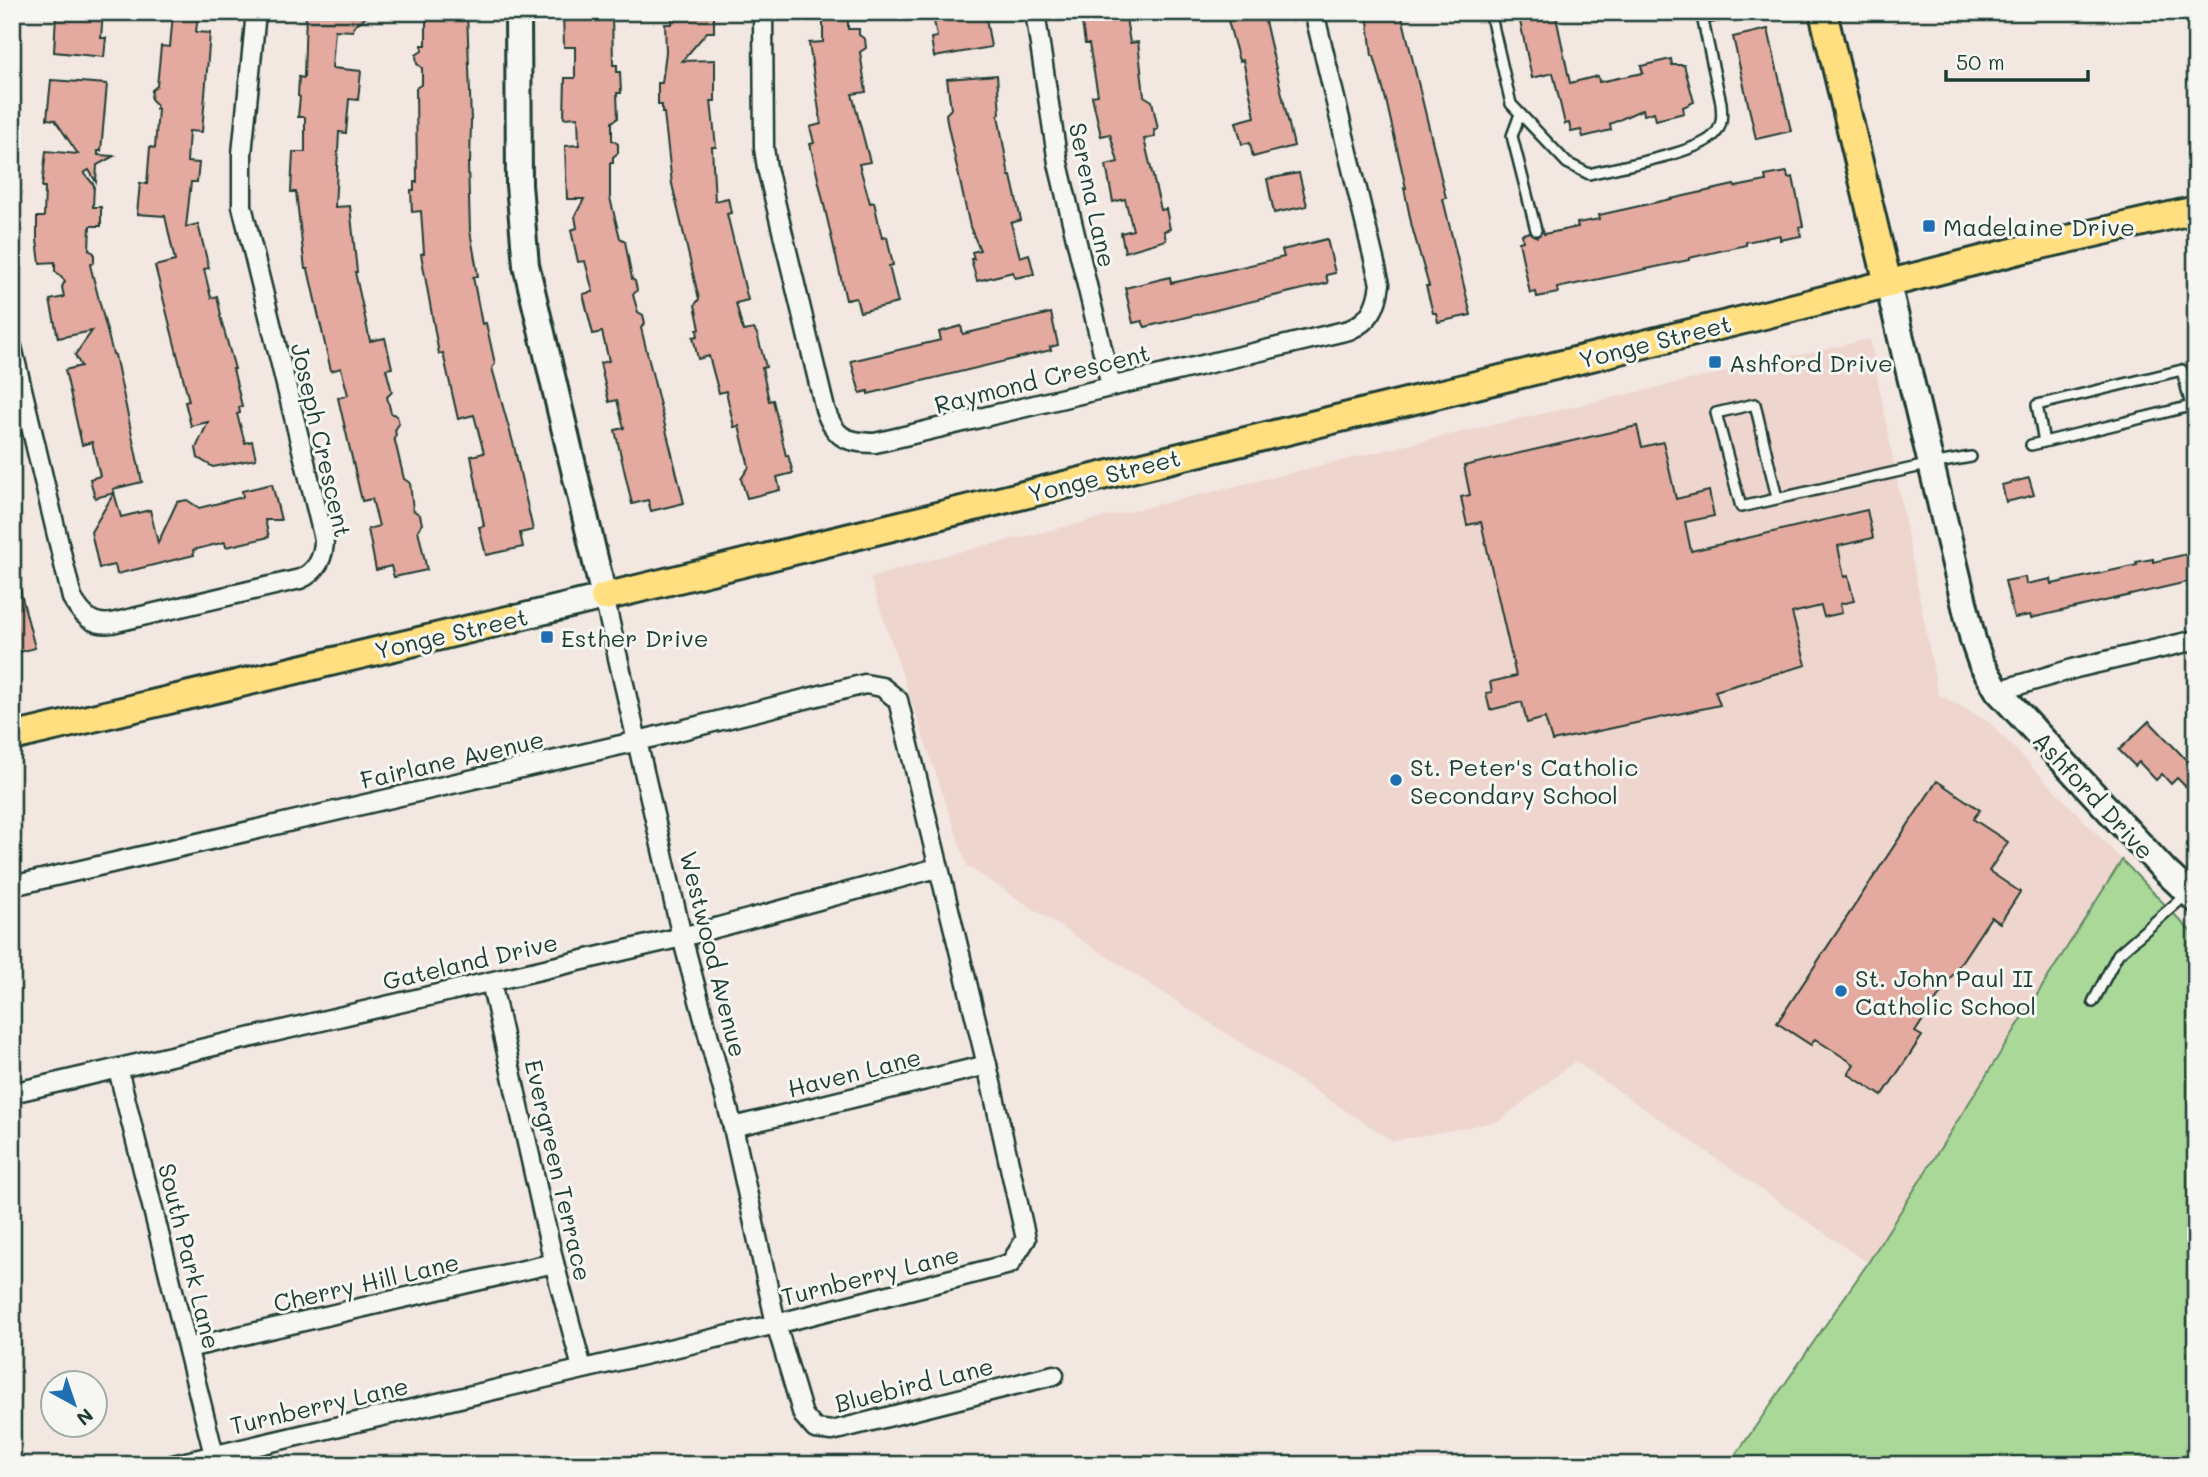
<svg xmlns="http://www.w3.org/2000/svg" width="2208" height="1477" font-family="Mali,sans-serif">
<rect width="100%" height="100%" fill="#f2e7e1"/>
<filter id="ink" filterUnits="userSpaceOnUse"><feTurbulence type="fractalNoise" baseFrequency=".0143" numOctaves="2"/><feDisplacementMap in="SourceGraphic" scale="14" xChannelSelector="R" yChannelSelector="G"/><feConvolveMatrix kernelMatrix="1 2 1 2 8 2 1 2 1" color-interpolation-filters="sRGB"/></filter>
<g filter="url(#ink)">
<path fill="#eed5cd" d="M1870,339L1938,694L1989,722L2122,860L1868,1263L1575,1061L1499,1121L1393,1141L967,866L870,578L947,555L1449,435Z"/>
<path fill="#aad898" stroke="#648a66" stroke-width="2" d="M2122,860L2196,937V1465H1729L1868,1263Z"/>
<g fill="#e4aa9f" stroke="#1f3d34" stroke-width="2">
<path d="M69,12H103L101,38H106L104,57L54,52L56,15L69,16Z"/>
<path d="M306,12H373L354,26L353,31L335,30L332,68L361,71L358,100L349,99L346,133L339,132L335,207L350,206L357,272H355L364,313L370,341L385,338L392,368L386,369L392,392L387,397L391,413L397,416L399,424L395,430L396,436L394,437L404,479L410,483L413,510L420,515L422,524L418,530L427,570L394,577L391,566L376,570L368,529L379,526L372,499L362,501L338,398L348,395L341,368L331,371L308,269H305L296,192H291L293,152H305V117H298L300,97L298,96L299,77L304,78Z"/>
<path d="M426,12H467L471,121L470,163H468L470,231L478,276L473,277L482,324L486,323L495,364L492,368L514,446L533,530L520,533L523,547L486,555L479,527L484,526L471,456L484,453L474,415L458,419L443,353L439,354L421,254L424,253L421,211L412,212L411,190H414V182H417L416,88L422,84V68L417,64L416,55L422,51V45H426Z"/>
<path d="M563,12H612L613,65H617V72H620L621,93H617L618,118L612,122V140L618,144V153L613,157V163H610V198L620,238L625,241L632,279L635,281L637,290L633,295L638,312L643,315L645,323L641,328L684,503L651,511L648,500L632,504L615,430L624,428L617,400L609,402L600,363L609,361L602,332L593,334L583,294L593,292L585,261L578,262L571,230L577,228L575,216L584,199H567L565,146L579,145L578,117L564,118L565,78H575V47H564Z"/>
<path d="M823,12H848V29H859V35L865,39L866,48L860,52L866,92L852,94L870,162L859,164L870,203L874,202L882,238L887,237L893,265L889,266L898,303L860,312L856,298L846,300L810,144L814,143L810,127L821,124L809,43L823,42Z"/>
<path d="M935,12H985L991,47L934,57L931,38L937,37L933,15Z"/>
<path d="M1099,12H1125L1130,43L1138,42L1144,96L1152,101L1158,129L1154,130L1155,137L1144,139L1161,210L1166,209L1170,229L1164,231L1166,240L1125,252L1121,233L1133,230L1125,199L1113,202L1106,165L1118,162L1110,134L1101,136L1092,96L1098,95L1089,44H1085L1081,15Z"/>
<path d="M1245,12H1261L1264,17L1294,146L1253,157L1250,143L1242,144L1236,122L1255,117L1243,60L1239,61L1227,17Z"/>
<path d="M1367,12H1401L1446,198L1443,199L1471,315L1438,322L1436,313H1433L1426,286H1429L1412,227L1404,188H1406L1386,100L1374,56H1372Z"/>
<path d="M1518,12H1555L1570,83L1598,76L1599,82L1623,77L1643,73L1641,66L1671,59L1672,65H1684L1694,102L1683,107L1684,113L1656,120L1654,112L1644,115L1643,109L1610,124L1611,130L1583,137L1581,130L1571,132L1569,123L1565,124L1553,73L1532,78Z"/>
<path d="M672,13H714V32H707L682,61L715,60V101H711L716,147H712L715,201L728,198L731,213L727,214L748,300L736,303L743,331L754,329L757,334L766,367L762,368L769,401L773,400L786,456L788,455L793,473L777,477L780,490L747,498L741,479L749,467L739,426L734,427L726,391L719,393L709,356L698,359L693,337L698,336L697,330L700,329L695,305L699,299L672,184L664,113H662V105H658V83H662L666,52L665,24H672Z"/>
<path d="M173,14L198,16L196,32L210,33L202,132L189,131L187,162L199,163L197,182H191L186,227L198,224L209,268L204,269L211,298L217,296L221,315L220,316L235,369H233L242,406L239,407L240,413L237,414L245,443L252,441L256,459L213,467L198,458L196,448L208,422L191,426L185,402L189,401L155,266L175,261L165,216L137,214L140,183L147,184L150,147L155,148L158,109H156V104L151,99L152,90L157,86L161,46L170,47Z"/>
<path d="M1768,29L1791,131L1756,139L1733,37Z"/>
<path d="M997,75L1000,114L998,115L1009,176H1011L1021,220L1011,223L1020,257L1029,254L1034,274L1015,278L1013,272L977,281L971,259H974L972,252L980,250L970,227L947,122L946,114L951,109L947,79Z"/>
<path d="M51,80L107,84L101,151H98V155L114,156L97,165L96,182L89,170L84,173L94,185L93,207H101V226H90L89,250L94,253V262L90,265L113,354L115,355L142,482L113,489L121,517L150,510L158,543L177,502L187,500L199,508L243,497L242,491L272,484L281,520H265L269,537L226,547L225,542L193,550L194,555L117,574L115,565L99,568L91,532L114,493L95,498L90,479L100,476L92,442L82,445L65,370L81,366L75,355L92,331L58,338L50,300L64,297L62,287L65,281L55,271V262L40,263L37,240V217H44L45,187H42L46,151L78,154L55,120L47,119Z"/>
<path d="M1787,172L1788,178L1793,177L1803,226L1799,227L1801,236L1780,240V235L1746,242V245L1689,258V260L1557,288L1558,293L1537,297L1536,292L1530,293L1519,242L1523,241L1522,234L1530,232L1537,237L1543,230L1544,234L1578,227L1577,223L1600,219L1599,215L1734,185L1735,187L1766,181L1765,176Z"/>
<path d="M1299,173L1307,206L1274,213L1267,179Z"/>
<path d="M1327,239L1335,273L1326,275L1328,283L1145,327L1142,321L1133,323L1125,288L1170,277L1171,283L1199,277L1284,257L1282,250Z"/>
<path d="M1051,313L1058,345L1050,347L1051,350L868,394V391L860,393L851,361L941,340L939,332L961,326L963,334Z"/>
<path d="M1637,426L1642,447L1663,442L1676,499L1709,491L1714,516L1685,522L1691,551L1867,510L1873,538L1838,546L1844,577L1848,576L1854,601L1840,604L1842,613L1824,617L1821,606L1792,613L1806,665L1715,691L1720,705L1552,741L1545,718L1527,723L1522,702L1490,710L1486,693L1492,692L1490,682L1516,676L1481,522L1467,525L1461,497L1470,495L1464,466Z"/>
<path d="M2029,478L2034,495L2006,502L2002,485Z"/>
<path d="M2196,552V580L2031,618L2030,615L2014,618L2005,581L2025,577L2026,584L2051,579L2052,584L2137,565L2136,562L2153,559V562Z"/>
<path d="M12,582H18L35,648L12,654Z"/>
<path d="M2149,721L2196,770V797L2177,778L2171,784L2162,774L2156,780L2139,762L2135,766L2119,750Z"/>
<path d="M1937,781L1980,810L1973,819L2008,842L1989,871L2020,892L2000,923L1991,917L1915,1032L1922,1036L1882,1096L1848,1074L1854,1064L1815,1039L1811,1045L1777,1023Z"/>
</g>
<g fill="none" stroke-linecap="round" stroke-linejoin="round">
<defs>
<g id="lane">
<path d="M1490,12L1511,104L1567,163L1589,174C1616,167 1700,153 1715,134C1723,125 1722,114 1721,103L1701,12"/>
<path d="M1702,19L1732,12"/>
<path d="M1520,114L1512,136L1536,230"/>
<path d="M2031,445L2044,442L2191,406L2182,370L2037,405L2044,442"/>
<path d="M1777,498L1755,404L1716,413L1741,507L1931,464L1971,457"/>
<path d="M2093,1002L2118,954L2187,894"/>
</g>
<g id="street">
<path d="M763,12L764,148L767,168L825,409C835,438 845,442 875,443L1349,330C1370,321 1377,307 1380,284L1314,12"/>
<path d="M1035,12L1058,163L1111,386"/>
<path d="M12,347L72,598C82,615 92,626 112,623L300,579C317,572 324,557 324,539L242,206V154L256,12"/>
<path d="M604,597L682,937L733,1127L776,1324L803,1415L815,1429L832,1431L1054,1375"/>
<path d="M1998,691L2076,668L2196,640"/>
<path d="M12,886L638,741L865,684L882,687L898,700L987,1065L1026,1239L1010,1264L776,1324L173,1465"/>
<path d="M491,982L554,1263L582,1368"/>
<path d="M118,1069L214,1455"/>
<path d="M12,1093L682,937L937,868"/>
<path d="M733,1127L987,1065"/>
<path d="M188,1348L554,1263"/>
</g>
<g id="secondary">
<path d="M1888,284L1973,640L1981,663L1998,691L2165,871L2196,900"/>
<path d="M512,619L604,597L526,265L519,185L518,12"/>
</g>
<g id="primary">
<path d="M1823,12L1888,284"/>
<path d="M604,597L1764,315L2024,249L2196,210"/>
<path d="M12,737L512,619"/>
</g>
</defs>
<use href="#lane" stroke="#1f3d34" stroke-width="14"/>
<use href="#street" stroke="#1f3d34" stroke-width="23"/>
<use href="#secondary" stroke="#1f3d34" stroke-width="30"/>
<use href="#primary" stroke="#1f3d34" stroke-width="32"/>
<use href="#lane" stroke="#f6f6f2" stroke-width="9"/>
<use href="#street" stroke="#f6f6f2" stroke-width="18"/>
<use href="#secondary" stroke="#f6f6f2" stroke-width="24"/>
<use href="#primary" stroke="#ffdf80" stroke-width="26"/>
</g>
</g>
<g fill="#1f6fb2" stroke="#f6f6f2" stroke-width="2.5">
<rect x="1922" y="219" width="14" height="14" rx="3.5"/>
<rect x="1708" y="355" width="14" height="14" rx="3.5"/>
<rect x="540" y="630" width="14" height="14" rx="3.5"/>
<circle cx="1396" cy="780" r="7"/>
<circle cx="1841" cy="991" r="7"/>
</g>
<g text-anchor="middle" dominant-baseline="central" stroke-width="6" stroke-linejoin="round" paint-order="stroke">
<g font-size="24" fill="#1f3d34" stroke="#f6f6f2">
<text transform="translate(1093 195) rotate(78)">Serena Lane</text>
<text transform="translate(1655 341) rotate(-14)">Yonge Street</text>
<text transform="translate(1042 378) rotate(-14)">Raymond Crescent</text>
<text transform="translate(322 440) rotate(77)">Joseph Crescent</text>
<text transform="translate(1104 475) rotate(-14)">Yonge Street</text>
<text transform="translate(451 633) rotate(-13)">Yonge Street</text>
<text transform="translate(452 759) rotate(-13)">Fairlane Avenue</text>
<text transform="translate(2094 795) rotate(47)">Ashford Drive</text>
<text transform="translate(714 954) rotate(76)">Westwood Avenue</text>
<text transform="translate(470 961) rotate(-13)">Gateland Drive</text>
<text transform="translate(854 1072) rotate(-14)">Haven Lane</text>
<text transform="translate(559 1170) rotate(77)">Evergreen Terrace</text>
<text transform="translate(190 1256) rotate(76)">South Park Lane</text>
<text transform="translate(870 1275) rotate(-14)">Turnberry Lane</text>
<text transform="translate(366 1282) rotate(-13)">Cherry Hill Lane</text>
<text transform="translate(914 1384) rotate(-14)">Bluebird Lane</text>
<text transform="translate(319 1405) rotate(-13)">Turnberry Lane</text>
</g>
<g font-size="24" fill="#1f3d34" stroke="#f6f6f2" text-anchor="start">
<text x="1943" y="226">Madelaine Drive</text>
<text x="1729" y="362">Ashford Drive</text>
<text x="561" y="637">Esther Drive</text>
<text x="1410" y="766">St. Peter's Catholic<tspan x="1410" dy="28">Secondary School</tspan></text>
<text x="1855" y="977">St. John Paul II<tspan x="1855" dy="28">Catholic School</tspan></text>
</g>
</g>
<rect width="2208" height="1477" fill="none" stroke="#f6f6f2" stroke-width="42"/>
<rect x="21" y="21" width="2166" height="1435" fill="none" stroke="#1f3d34" stroke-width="2.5" filter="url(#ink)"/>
<g transform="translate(74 1404) rotate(140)"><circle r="33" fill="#f6f6f2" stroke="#a0aca6" stroke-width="2"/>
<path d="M0-5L12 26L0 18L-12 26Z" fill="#1f6fb2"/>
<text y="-10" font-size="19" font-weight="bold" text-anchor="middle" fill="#1f3d34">N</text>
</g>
<path d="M1946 70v10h142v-10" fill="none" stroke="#1f3d34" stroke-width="3.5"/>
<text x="1956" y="70" font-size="21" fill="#1f3d34" stroke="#f6f6f2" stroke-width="5" paint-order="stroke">50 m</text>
</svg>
